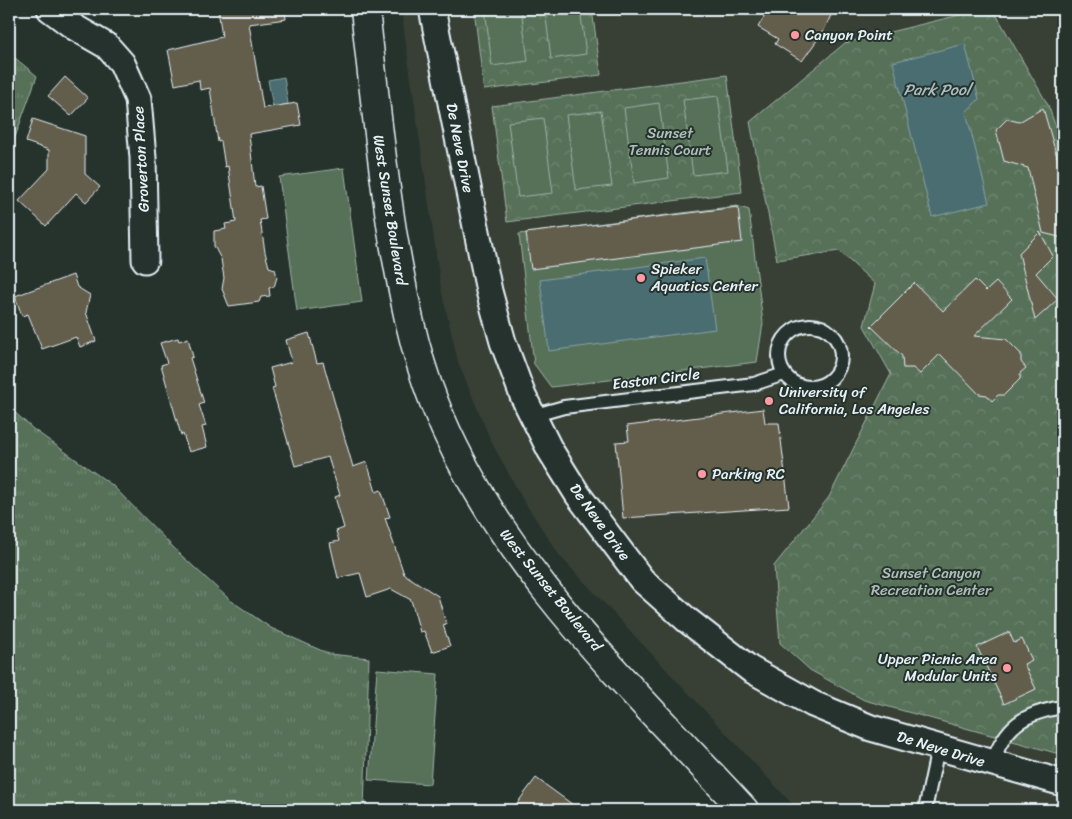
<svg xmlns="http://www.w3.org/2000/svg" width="1072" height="819" font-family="Sriracha,sans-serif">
<defs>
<pattern id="grass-tufts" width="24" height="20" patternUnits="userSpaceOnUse" patternTransform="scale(1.25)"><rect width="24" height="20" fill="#567158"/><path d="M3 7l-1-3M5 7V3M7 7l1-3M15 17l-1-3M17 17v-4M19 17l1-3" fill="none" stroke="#6e8671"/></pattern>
<pattern id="forest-crowns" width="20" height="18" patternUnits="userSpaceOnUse" patternTransform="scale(1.25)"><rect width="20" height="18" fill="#567158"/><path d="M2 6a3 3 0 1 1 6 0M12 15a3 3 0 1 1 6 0" fill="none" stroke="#6e8671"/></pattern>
</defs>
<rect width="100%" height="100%" fill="#26332d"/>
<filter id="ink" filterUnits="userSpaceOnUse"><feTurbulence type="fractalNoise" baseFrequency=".02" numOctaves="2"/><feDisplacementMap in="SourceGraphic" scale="10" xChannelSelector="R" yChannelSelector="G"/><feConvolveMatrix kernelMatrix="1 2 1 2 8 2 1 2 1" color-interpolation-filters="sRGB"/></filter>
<g filter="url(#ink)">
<path fill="#384036" d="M401,9H1063V810H798L560,556L522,498L491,441L458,362L441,288Z"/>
<g fill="url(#grass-tufts)" stroke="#9fb1a8">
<path d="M9,53L37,76L9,154Z"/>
<path d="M9,407L33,429L112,485L182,556L230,600L271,628L329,654L369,658L364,810H9Z"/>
</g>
<g fill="url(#forest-crowns)" stroke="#9fb1a8">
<path d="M474,9H592L601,75L484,90Z"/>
<path d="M984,9H993L1048,105L1063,147V755L864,700L810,670L780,643L774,566L829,497L891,374L864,326L875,284L839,251L777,260L750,122L845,43Z"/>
<path d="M727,75L742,192L507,222L492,106Z"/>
</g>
<g fill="#567158" stroke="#9fb1a8">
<path d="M485,9H521L528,61L492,66Z"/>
<path d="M545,9H580L586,54L551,59Z"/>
<path d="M718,96L728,171L693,175L683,100Z"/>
<path d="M659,103L669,178L634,183L624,108Z"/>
<path d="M601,111L612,186L576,190L566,115Z"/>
<path d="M543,118L553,193L518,197L508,122Z"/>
<path d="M344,168L362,302L297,311L279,177Z"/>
<path d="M737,206L749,210L763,323L757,362L551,387L534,364L519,234Z"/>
<path d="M377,669L438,674L430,784L369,780Z"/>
</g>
<g fill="#4a6d70" stroke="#89a2a6">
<path d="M965,44L979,99L966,112L989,203L932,217L893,62Z"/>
<path d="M284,77L288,104L273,107L268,80Z"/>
<path d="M705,258L715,329L549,351L540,280Z"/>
</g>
<g fill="#635d4c" stroke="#e8f1f8">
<path d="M218,9H285L286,19L249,24L263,108L297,103L301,125L249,134L255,187L261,186L266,219L260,220L265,252L269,267L275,269L277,277L274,287L269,288L270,296L261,297L259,302L229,306L222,289L224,278L221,259L214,246V231L226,229L225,224L236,222L228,166L225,167L221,141L218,142L210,88L200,90L199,80L175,85L168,50L222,37Z"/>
<path d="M769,9H834L823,32L802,61L775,44L778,39L758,27Z"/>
<path d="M65,77L88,98L71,116L48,96Z"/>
<path d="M1043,108L1063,178V238L1043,233L1028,168L1004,161L996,130L1007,119L1019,122Z"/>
<path d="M33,119L85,136V174L100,187L86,202L76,193L46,226L19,201L49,169V150L26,142Z"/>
<path d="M738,207L742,242L531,269L526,233Z"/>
<path d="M1040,232L1053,256L1036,273L1058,299L1035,320L1019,253Z"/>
<path d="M73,275L77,287L90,295L86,312L96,341L80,347L76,337L42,349L28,314L22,316L15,296Z"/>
<path d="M975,280L986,291L996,282L1012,299L974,336L1006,339L1021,354V362L1026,368L1020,373V379L1004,395H998L992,401L987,395L979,394L940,354L920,374L913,368H903L902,356L871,326L914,283L943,311Z"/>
<path d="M309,333L317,363L323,362L353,467L367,462L376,492L381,490L390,517L385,518L404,574L438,596L446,624L443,625L450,646L432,652L424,631L420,632L411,600L391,589L367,597L360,573L338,578L330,543L339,541L336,531L344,528L335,497L340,495L328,457L295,466L272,388L275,387L270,368L292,362L286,340Z"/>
<path d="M178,338L179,341L188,338L193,357L190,358L204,403L199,405L206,426L202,427L207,447L189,452L183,434L181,435L161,365L167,363L160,343Z"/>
<path d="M763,409L765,423H779L789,507L623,518L616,442L629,441L627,426Z"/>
<path d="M1009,632L1014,643L1022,639L1032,660L1024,664L1036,689L1004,704L977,647Z"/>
<path d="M536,778L580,810H512Z"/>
</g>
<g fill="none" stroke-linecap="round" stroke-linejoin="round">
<defs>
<g id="lane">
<circle cx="810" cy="356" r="31"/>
<path d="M532,416L564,407L754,384L784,374"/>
<path d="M992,764C1005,725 1024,713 1063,707"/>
<path d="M925,810L938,748"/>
</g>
<g id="street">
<path d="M50,9L74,27L107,46L122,63L138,99L143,158L145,260"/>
<path d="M432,9L489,291L503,342L523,396L550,450L578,495L642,580L687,620L750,669L813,704L871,728L1063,783"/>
</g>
<path id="secondary" d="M365,9C373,85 381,161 393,237C403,293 413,349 434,402C496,561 631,687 744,810"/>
</defs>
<use href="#lane" stroke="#e8f1f8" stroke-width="16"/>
<use href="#street" stroke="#e8f1f8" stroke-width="29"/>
<use href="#secondary" stroke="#e8f1f8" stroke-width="31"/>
<use href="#lane" stroke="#26332d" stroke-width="12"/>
<use href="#street" stroke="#26332d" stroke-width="25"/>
<use href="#secondary" stroke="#26332d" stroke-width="28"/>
</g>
</g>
<g fill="#ff9aa2" stroke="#26332d" stroke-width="2">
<circle cx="795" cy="35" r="5"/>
<circle cx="641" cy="278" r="5"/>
<circle cx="769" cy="401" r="5"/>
<circle cx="702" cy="474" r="5"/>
<circle cx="1007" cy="668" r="5"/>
</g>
<g text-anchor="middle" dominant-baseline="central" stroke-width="4" stroke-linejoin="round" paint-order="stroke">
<g font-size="15" fill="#e8f1f8" stroke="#26332d" text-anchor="start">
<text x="805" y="35">Canyon Point</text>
<text x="651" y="269">Spieker<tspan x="651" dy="17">Aquatics Center</tspan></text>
<text x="779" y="392">University of<tspan x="779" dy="17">California, Los Angeles</tspan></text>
<text x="712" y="474">Parking RC</text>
<text x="997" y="659" text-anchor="end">Upper Picnic Area<tspan x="997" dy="17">Modular Units</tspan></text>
</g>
<g font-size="15" fill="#aebeb8" stroke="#26332d">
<text x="670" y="133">Sunset<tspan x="670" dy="17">Tennis Court</tspan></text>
<text x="931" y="573">Sunset Canyon<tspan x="931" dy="17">Recreation Center</tspan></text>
</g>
<g font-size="15" fill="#e8f1f8" stroke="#26332d">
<text transform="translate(460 148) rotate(79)">De Neve Drive</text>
<text transform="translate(141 159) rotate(-93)">Groverton Place</text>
<text transform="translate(390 210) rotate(81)">West Sunset Boulevard</text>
<text transform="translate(656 379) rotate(-7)">Easton Circle</text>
<text transform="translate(600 522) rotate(54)">De Neve Drive</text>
<text transform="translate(551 590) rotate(51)">West Sunset Boulevard</text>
<text transform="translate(941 749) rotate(17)">De Neve Drive</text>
</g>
<g font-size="16" font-style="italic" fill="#a9bcc2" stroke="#26332d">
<text x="937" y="89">Park Pool</text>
</g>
</g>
<rect width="1072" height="819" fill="none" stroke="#26332d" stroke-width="30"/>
<rect x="15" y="15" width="1042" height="789" fill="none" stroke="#e8f1f8" stroke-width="2" filter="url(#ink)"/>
</svg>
